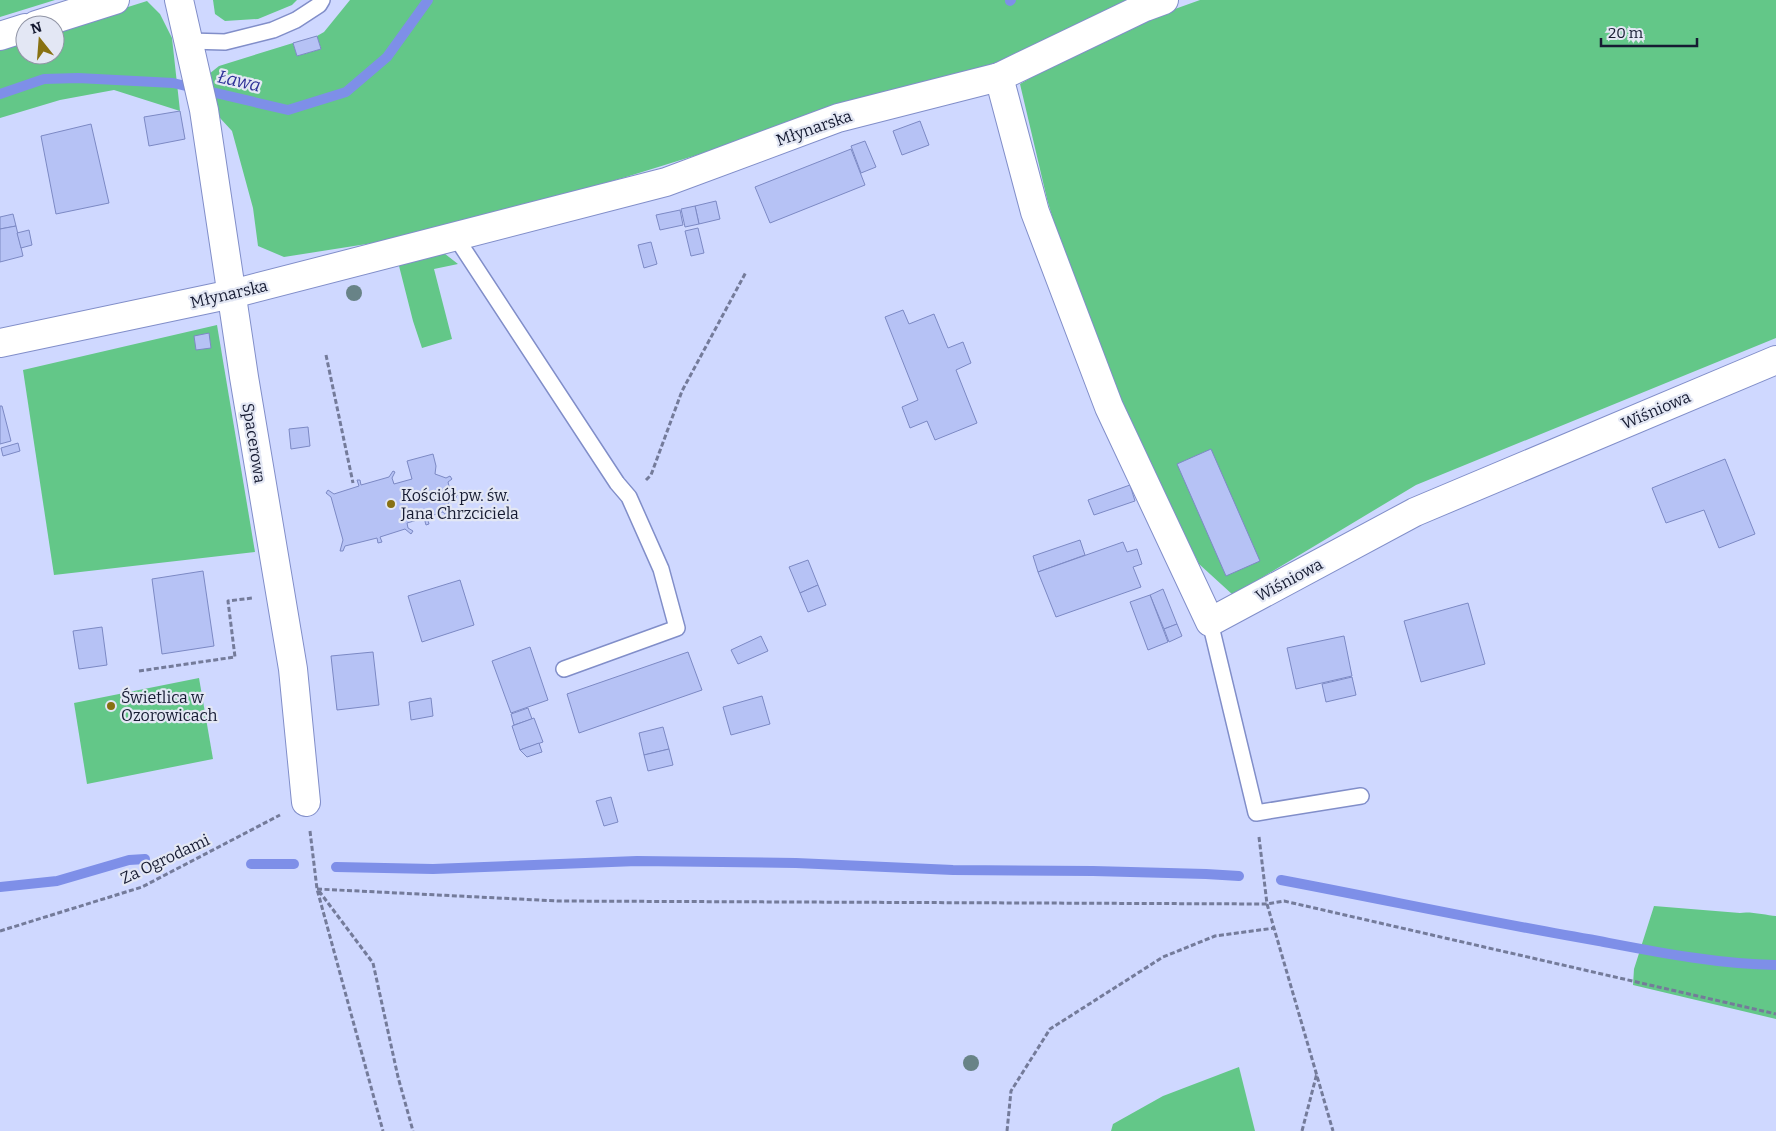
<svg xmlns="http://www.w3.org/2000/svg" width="1776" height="1131" font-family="Bitter,serif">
<rect width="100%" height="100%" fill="#cfd8ff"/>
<g fill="#63c788">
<path d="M0,0H55L0,17Z"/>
<path d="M213,0H297L292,5L258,19L225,21L215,14Z"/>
<path d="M350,0H1144L984,71L794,125L626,177L507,211L373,243L284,257L258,246L253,208L232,131L220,118L210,91L209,74L219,66L293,43L297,56L321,49L317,36L324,32Z"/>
<path d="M1200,0H1776V338L1416,485L1233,595L1199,564L1130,424L1075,294L1047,199L1020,84L1108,33Z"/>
<path d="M147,1L160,14L172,38L180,111L114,90L60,100L0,118V47L25,39V55H55V30Z"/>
<path d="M440,250L458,264L434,269L452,339L422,348L413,321L398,262Z"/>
<path d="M217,325L255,552L54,575L23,370Z"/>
<path d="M199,678L213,759L87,784L74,703Z"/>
<path d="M1654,906L1740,913C1749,911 1766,915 1776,916V1019L1633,985L1634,969Z"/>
<path d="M1239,1067L1255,1131H1111L1113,1124L1163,1096Z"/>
</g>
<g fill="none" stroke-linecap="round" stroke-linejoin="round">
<g stroke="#7e8fe8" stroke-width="10">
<path d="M1010,1L1011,0"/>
<path d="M0,94L44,79L78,78L173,83L288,110L346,92L387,57L428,0"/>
<path d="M251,864H294"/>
<path d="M336,867L433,869L637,861L796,863L953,870L1093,871L1206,874L1239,876"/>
<path d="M1281,880C1387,900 1493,923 1599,941C1657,952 1717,964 1776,965"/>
<path d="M0,887L57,881L129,860L145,859"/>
</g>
</g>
<g fill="#b6c2f5" stroke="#7c89c4">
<path d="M317,36L321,49L297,56L293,43Z"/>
<path d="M180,111L185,139L149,146L144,117Z"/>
<path d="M920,121L929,145L902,155L893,131Z"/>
<path d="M91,124L109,203L56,214L41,136Z"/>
<path d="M865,141L876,167L861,173L851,146Z"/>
<path d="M851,149L865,185L770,223L755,187Z"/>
<path d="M716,201L720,219L699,224L695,206Z"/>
<path d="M695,206L699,224L685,227L681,209Z"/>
<path d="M680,210L683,225L660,230L656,215Z"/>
<path d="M13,214L16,226L0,229V217Z"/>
<path d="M16,226L23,256L0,262V229Z"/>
<path d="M698,228L704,253L691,256L685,231Z"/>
<path d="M29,230L32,245L21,248L17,233Z"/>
<path d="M651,242L657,264L644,268L638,245Z"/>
<path d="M903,310L909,324L934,314L948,348L963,342L971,363L956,370L977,423L935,440L927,421L910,428L902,407L918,400L885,317Z"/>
<path d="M209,333L211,348L196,350L194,336Z"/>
<path d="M0,406H2L11,441L0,444Z"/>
<path d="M308,427L310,446L291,449L289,429Z"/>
<path d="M18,443L20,451L3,456L1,448Z"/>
<path d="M1211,449L1260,561L1226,576L1177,464Z"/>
<path d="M433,454L436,466L435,474L446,478L450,476L452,479L448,482L451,494L457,495L456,498H451L445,510L450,515L447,517L443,512L427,517L429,524L426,525L424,518L407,523L408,528L413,531L411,534L405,529L380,537L382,542L378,543L377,538L345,546L343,551H340L343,540L331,497L326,493L328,490L334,494L359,486L357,480H360L361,485L389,477L393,471L395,472L392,478L394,484L412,479L407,461Z"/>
<path d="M1725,459L1755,534L1719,548L1704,510L1666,523L1652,488Z"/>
<path d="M1130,485L1135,501L1094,515L1088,500Z"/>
<path d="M1080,540L1085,555L1038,572L1033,556Z"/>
<path d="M1123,542L1127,552L1137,549L1142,564L1133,567L1141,587L1056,617L1038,572Z"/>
<path d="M808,560L818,585L800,593L789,567Z"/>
<path d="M203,571L214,646L162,654L152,579Z"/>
<path d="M460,580L474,625L422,642L408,596Z"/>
<path d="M818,585L826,605L808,612L800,593Z"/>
<path d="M1163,589L1177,624L1164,629L1150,595Z"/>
<path d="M1150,595L1168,642L1148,650L1130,602Z"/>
<path d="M1468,603L1485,664L1421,682L1404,621Z"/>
<path d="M1177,624L1182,636L1169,642L1164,629Z"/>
<path d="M102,627L107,665L79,669L73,631Z"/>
<path d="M761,636L768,651L738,664L731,650Z"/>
<path d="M1344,636L1352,676L1296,689L1287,648Z"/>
<path d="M530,647L548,700L511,713L492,661Z"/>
<path d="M373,652L379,705L337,710L331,656Z"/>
<path d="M688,652L702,690L579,733L567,694Z"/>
<path d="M1352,677L1356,695L1326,702L1322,684Z"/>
<path d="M762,696L770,724L731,735L723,707Z"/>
<path d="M431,698L433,716L411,720L409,702Z"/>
<path d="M528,708L532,719L514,725L511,714Z"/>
<path d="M534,718L543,742L520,750L512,726Z"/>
<path d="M663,727L669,749L644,755L639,733Z"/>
<path d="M539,743L542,752L527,757L520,750Z"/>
<path d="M669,749L673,765L648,771L644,755Z"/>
<path d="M611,797L618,822L604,826L596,801Z"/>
</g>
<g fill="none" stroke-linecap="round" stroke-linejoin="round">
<defs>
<g id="lane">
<path d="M189,41L225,42L273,30L296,20L319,5L322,0"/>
<path d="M455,236L617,483L629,497L661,569L677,628L564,669"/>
<path d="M1210,622L1256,813L1361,796"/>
</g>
<g id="street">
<path d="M179,0L204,110L244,377L293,669L306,802"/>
<path d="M36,25L115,0"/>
<path d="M0,36L25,28"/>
<path d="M999,77L1035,212L1109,407L1210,622L1415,512L1776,360"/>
<path d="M0,343L232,294L666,182L838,118L999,77L1145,7L1164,0"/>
</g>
</defs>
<use href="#lane" stroke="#818ec9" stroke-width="18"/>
<use href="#street" stroke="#818ec9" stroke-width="30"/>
<g stroke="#747b9a" stroke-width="3" stroke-dasharray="5 2.5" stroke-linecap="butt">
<path d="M326,355L353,483"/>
<path d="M646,480L651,475L682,391L746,272"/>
<path d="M139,671L235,657L228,601L252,598"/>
<path d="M310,831L317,889L383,1131"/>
<path d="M1259,837L1267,904L1333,1131"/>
<path d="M317,889L557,901L1267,904L1284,901L1776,1014"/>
<path d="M319,891L373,963L398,1077L413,1131"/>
<path d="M0,931L142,887L280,815"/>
<path d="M1007,1131L1011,1091L1050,1029L1163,957L1215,936L1275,928"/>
<path d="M1302,1131L1317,1073"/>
</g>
<use href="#lane" stroke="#fff" stroke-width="15"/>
<use href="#street" stroke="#fff" stroke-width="28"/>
</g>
<g fill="#688387">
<circle cx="354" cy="293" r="8"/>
<circle cx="971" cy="1063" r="8"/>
</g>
<g fill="#887112" stroke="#e3e7f4" stroke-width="2">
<circle cx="391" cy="504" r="5"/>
<circle cx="111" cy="706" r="5"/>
</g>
<g text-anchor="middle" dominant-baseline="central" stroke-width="4.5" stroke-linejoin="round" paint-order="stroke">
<g font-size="16" fill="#161b32" stroke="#e3e7f4">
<text transform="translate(814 128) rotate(-19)">Młynarska</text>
<text transform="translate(229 294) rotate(-13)">Młynarska</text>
<text transform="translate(1656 410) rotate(-23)">Wiśniowa</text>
<text transform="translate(254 443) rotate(81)">Spacerowa</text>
<text transform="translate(1289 580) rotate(-28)">Wiśniowa</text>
<text transform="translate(165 859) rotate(-25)">Za Ogrodami</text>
</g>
<g font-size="16" fill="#161b32" stroke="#e3e7f4" text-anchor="start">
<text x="401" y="495">Kościół pw. św.<tspan x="401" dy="18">Jana Chrzciciela</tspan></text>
<text x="121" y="697">Świetlica w<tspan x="121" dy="18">Ozorowicach</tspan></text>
</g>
<g font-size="18" font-style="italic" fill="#2e3298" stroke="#e3e7f4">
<text transform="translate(239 81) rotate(13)">Ława</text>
</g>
</g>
<g transform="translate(40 40) rotate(343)"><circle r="24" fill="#e3e7f4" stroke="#9195a6"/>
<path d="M0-4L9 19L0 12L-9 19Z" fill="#887112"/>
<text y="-8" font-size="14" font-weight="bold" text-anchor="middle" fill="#161b32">N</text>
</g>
<path d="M1601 38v8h96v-8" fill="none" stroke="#161b32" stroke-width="2.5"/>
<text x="1608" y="38" font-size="15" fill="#161b32" stroke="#e3e7f4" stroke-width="4" paint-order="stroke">20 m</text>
</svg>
